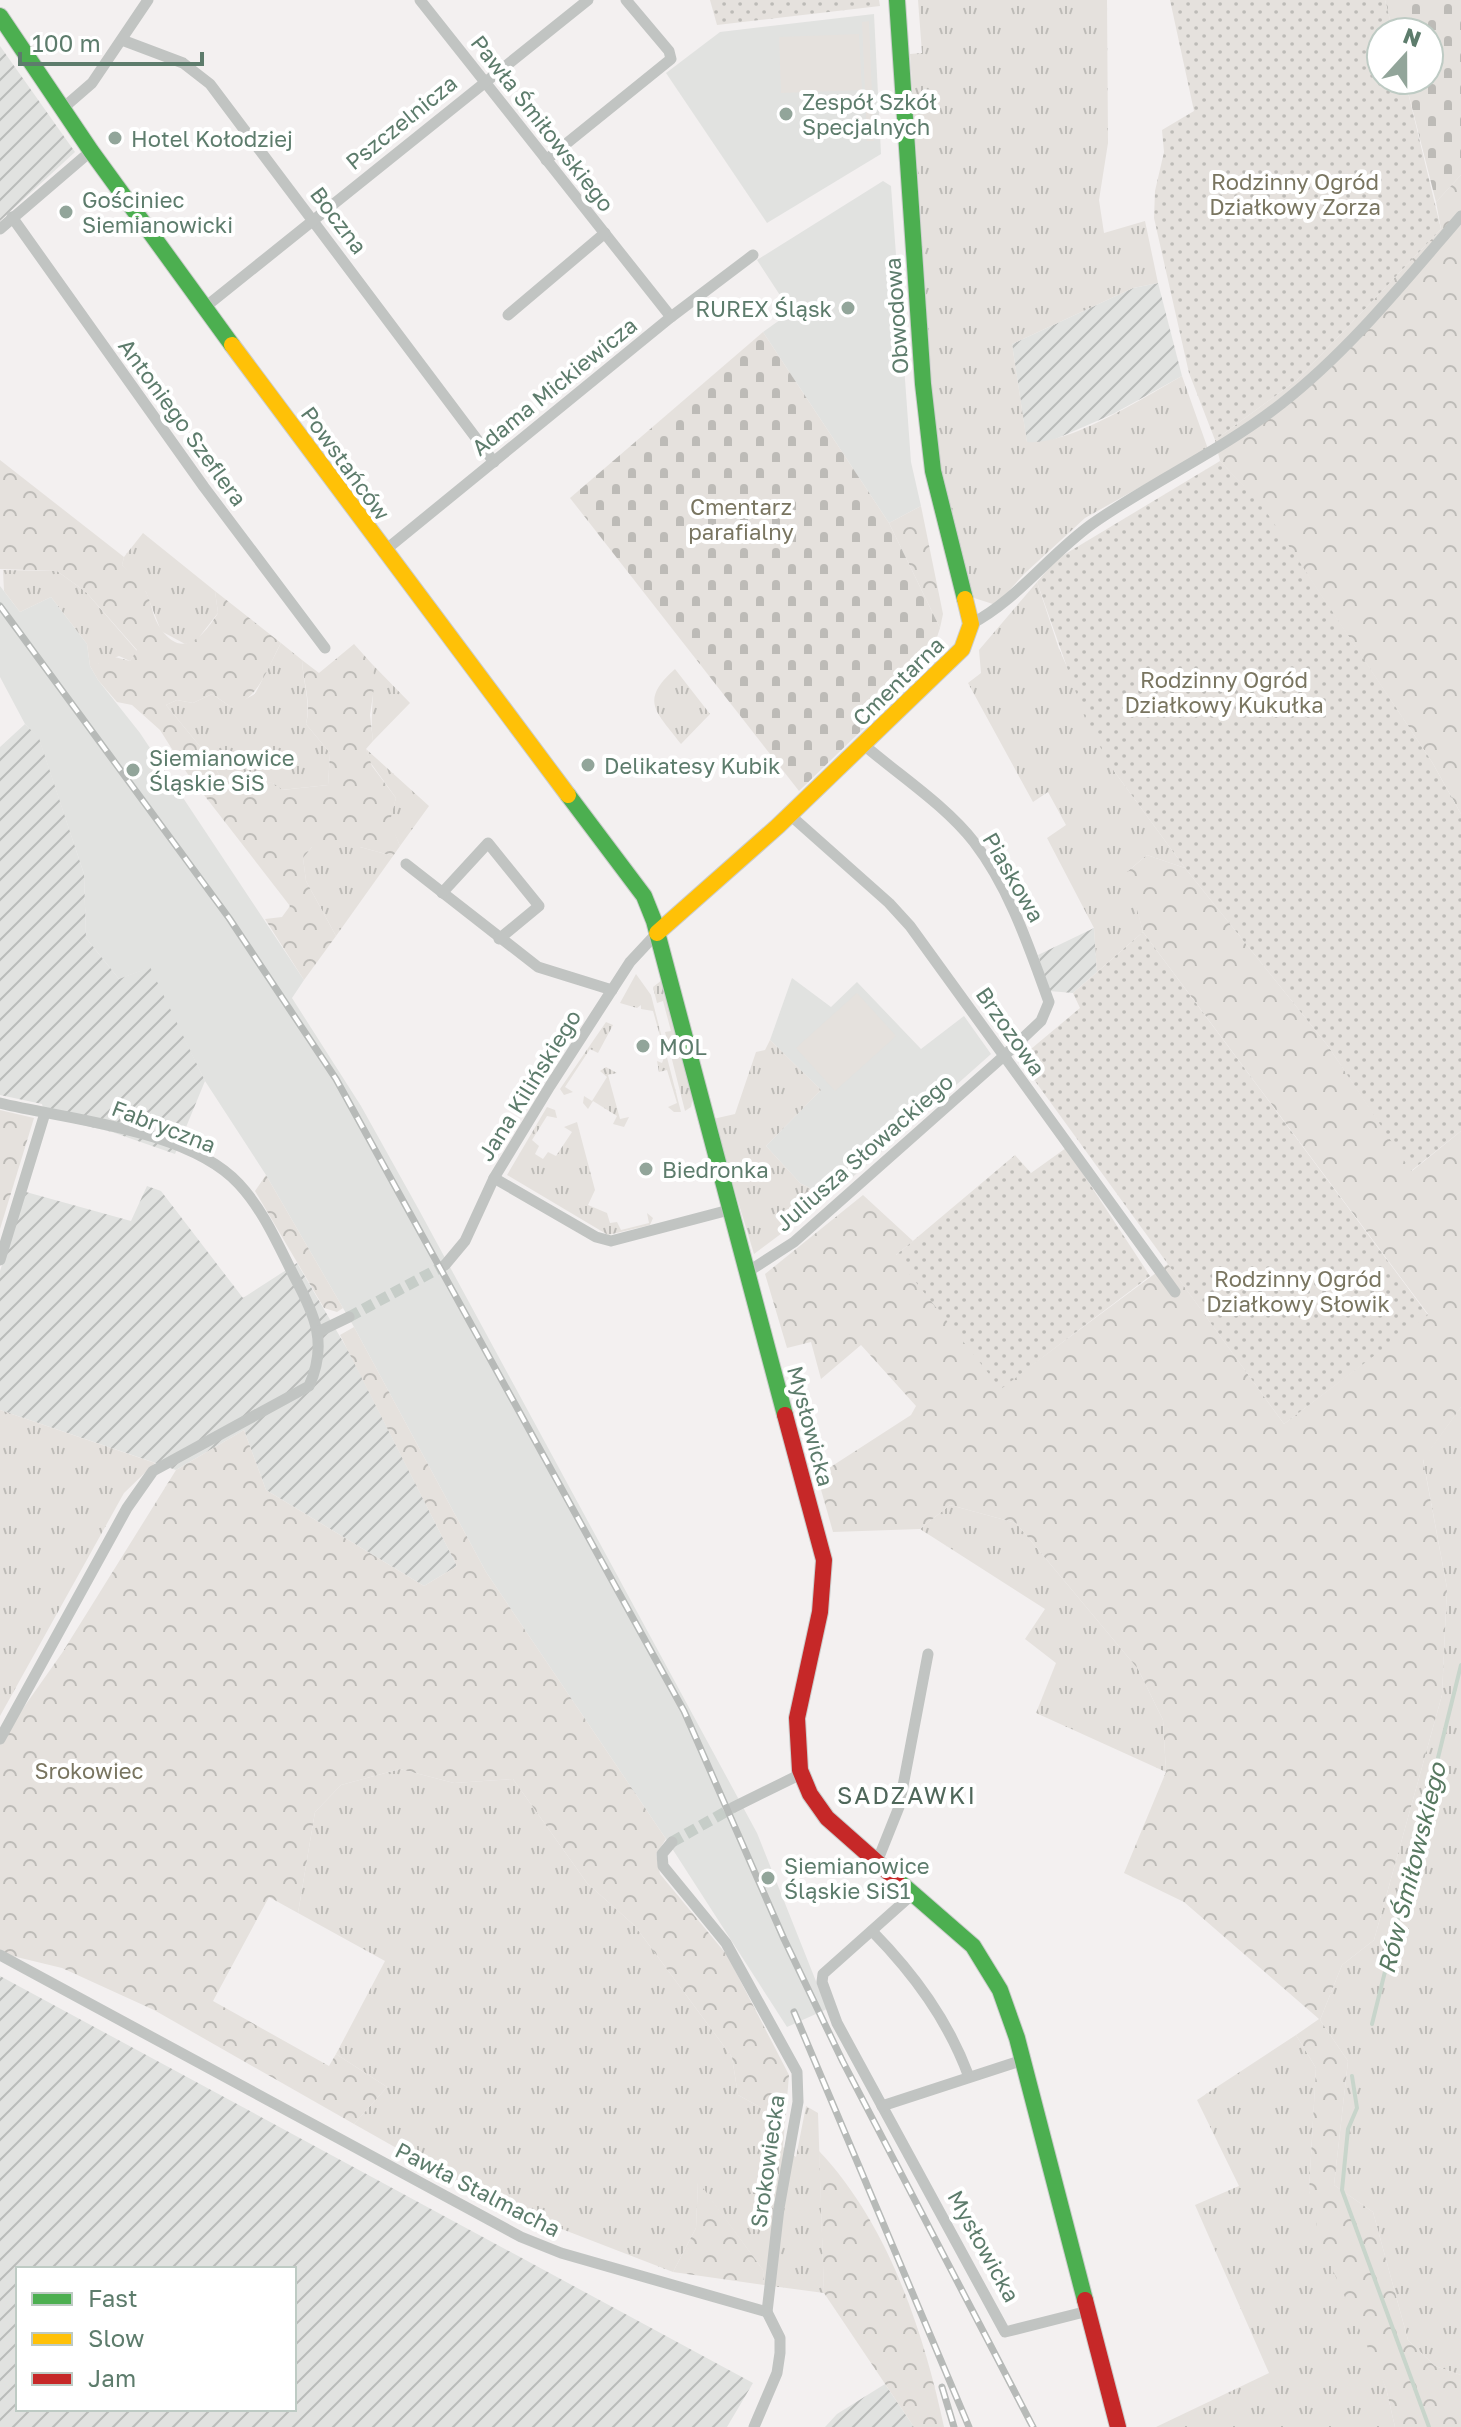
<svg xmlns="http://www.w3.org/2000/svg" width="1461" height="2427" font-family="'Golos Text',sans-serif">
<defs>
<pattern id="industrial-furrows" width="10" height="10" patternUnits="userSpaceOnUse" patternTransform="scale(2)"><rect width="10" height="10" fill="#e1e2e0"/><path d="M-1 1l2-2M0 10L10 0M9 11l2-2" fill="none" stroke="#babcba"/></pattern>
<pattern id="grass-tufts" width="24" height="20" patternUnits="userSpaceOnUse" patternTransform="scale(2)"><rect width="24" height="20" fill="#e5e1dd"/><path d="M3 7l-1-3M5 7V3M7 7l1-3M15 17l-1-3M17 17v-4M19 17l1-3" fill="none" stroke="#bdbbb7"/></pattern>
<pattern id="forest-crowns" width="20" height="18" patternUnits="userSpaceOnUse" patternTransform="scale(2)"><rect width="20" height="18" fill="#e5e1dd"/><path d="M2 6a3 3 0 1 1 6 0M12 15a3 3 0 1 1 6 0" fill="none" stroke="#bdbbb7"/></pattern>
<pattern id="cemetery-stones" width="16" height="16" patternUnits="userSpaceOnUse" patternTransform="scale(2)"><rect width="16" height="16" fill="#e5e1dd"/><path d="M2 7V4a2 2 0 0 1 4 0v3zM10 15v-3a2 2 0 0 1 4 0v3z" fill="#bdbbb7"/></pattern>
<pattern id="garden-dots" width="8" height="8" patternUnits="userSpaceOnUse" patternTransform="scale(2)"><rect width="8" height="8" fill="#e5e1dd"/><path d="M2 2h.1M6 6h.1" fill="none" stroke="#bdbbb7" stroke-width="1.8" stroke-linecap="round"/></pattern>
</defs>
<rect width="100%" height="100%" fill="#f3f0f0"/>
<g fill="#e1e2e0">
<path d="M874,14L881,154L767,223L666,73L720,32Z"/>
<path d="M883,181L891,186L911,462L921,506L889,523L763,332L791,312L757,260Z"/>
<path d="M0,586L20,612L51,597L87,644L90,666L98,680L140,733L304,980L292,998L361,1106L419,1210L757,1833L827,2009L787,2027L666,1839L486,1572L354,1327L266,1175L205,1081L149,968L119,979L86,938L84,874L39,739L25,724L0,677Z"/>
<path d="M792,978L831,1007L857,982L921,1049L964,1016L991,1054L829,1198L800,1183L766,1146L821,1090L770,1040Z"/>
</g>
<g fill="url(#industrial-furrows)" fill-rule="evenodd">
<path d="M0,46L75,152L0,221Z"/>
<path d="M1158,283L1182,376L1113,414L1044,444L1027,443L1012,344L1133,288Z"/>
<path d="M25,724L39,738L84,874L86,938L119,979L150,967L205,1081L175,1154L112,1132L45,1116L42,1104L0,1095V747Z"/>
<path d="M1094,928L1097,972L1073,993L1049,991L1038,955Z"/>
<path d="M147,1186L161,1191L243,1298L297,1263L349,1352L457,1566L424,1586L266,1490L244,1430L176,1470L0,1410V1271L26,1192L131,1221Z"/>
<path d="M0,1976L753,2383L727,2427H0ZM18,2269H294V2409H18Z"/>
<path d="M885,2384L914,2427H825L837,2414Z"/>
</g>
<g fill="url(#grass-tufts)">
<path d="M918,0H1107L1108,143L1099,200L1104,233L1145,221L1158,283L1133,288L1012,344L1027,442C1068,446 1145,397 1182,376L1208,449L1085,518L1024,574L996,605L971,597L936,451L910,54L922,53Z"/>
<path d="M143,533L215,591L218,613L196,641L185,644L161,631L146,592L122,565L124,557Z"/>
<path d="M3,570L57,571L86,592L137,651L130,661L119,656L98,664V680L90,666L87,644L51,597L20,612L4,591Z"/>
<path d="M1037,582L1059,649L1114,771L1185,868L1147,855L1128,871L1143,932L1097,972L1094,928L1047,838L1066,825L1048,792L1033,802L968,683L981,673L979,650Z"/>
<path d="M281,643L302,660C303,683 311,702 306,724L330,753L328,785L281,790L273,783L222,781L212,761L166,705L177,700L193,703L212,694L231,707L255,694Z"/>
<path d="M372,664L410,703L373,741C369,715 376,690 372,664Z"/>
<path d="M675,669L710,714L681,744C656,711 639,701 675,669Z"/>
<path d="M366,749L429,806L400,846L389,821L396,798L370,762Z"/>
<path d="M312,847H360L393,856L336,936L306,881L303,858Z"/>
<path d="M636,974L651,995L681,1112H674L668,1107L677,1103L667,1070L659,1072L657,1061L662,1063L665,1055L660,1053L663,1046L653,1011L641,1009V1005L637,1008L620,1003Z"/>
<path d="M662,980L693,1097L691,1107L685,1111L665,1032L671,1031L663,1001L657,1003L653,987Z"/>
<path d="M606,1022L613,1025L598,1053L590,1049L565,1087L573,1092L564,1095L560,1089Z"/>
<path d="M770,1040L821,1090L766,1146L800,1183L829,1198L754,1254L713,1119L735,1114L756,1052L765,1050Z"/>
<path d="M606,1067L617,1073L608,1075L620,1119L629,1117L624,1127L613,1124L617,1116L593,1101L588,1109L583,1103L584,1096L592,1101L607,1077L600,1071Z"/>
<path d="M547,1107L555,1110L557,1118L547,1116L532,1140L539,1146L535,1154L543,1159L548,1152L556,1156L572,1132L564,1127L577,1122L595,1190L588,1205L607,1213L610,1223L617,1222L621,1230L649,1223L647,1213L653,1218L650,1225L608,1235L507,1175Z"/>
<path d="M1461,1407V2375L1435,2366L1408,2340L1373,2212L1334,2185L1348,2061L1320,2020L1342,1965L1374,1940L1442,1695L1447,1588L1423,1459Z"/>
<path d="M0,1410L155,1463L124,1493L0,1716Z"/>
<path d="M950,1505L1016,1523L1138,1669L1163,1720L1166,1772L1036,1713L1056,1663L1025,1639L1045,1609L920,1529Z"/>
<path d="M400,1769L454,1783L513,1779L587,1883L635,1926L732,2057L738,2095L760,2107L783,2147L796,2157L806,2106L818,2113L824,2293L764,2285L763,2270L698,2182L696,2228L673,2272L492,2202L354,2124L387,2087L336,2054L385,1961L298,1913L315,1812L341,1785Z"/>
<path d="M1296,2035L1316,2068L1309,2191L1386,2388L1395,2427H1156L1269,2373L1195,2205L1239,2186L1197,2100Z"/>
</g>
<g fill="url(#forest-crowns)">
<path d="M1461,175V814L1432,762L1261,505L1220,461L1215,440L1297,380L1441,229L1436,202Z"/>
<path d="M0,460L124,557L122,565C131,574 142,582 147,594C152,605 153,619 161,629C183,661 205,634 218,613L215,591L281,643C267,668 260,698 231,707L212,694L193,703L177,700L166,705L212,761L222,781L273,783L282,790L328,785L330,753L306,724C312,702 303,683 302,660L319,673L354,644L372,664L375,681L370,715L373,741L366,749L372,766L396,798L390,821L400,846L393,856L360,847H312L303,858L306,881L336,936L304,980L265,919L282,917L290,906L187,773L160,730L132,705L117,702L98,680V664L107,655L130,661L137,650L86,592L57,571L0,569Z"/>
<path d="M921,506L943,614L940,628L889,523Z"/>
<path d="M1147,855L1185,868L1328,1046L1412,1171L1461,1131V1407L1423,1460L1447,1588L1442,1695L1374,1940L1342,1965L1320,2020L1348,2061L1334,2185L1373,2212L1408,2340L1435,2366L1461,2375V2427H1395L1386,2388L1321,2244L1309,2191L1316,2068L1296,2035L1319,2019L1184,1902L1124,1873L1166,1772L1163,1720L1138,1669L1016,1523L950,1505L920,1529L833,1532L816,1472L829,1468L911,1415L916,1406L861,1345L821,1379L811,1342L787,1348L765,1274L863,1195L913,1241L896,1255L1001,1388L1168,1264L1284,1424L1428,1314L1143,932L1127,872Z"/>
<path d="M0,1110L34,1118L0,1229Z"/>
<path d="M266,1175L343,1308L337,1312L324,1308L255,1191Z"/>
<path d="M354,1327L486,1572L666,1839L656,1854L660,1874L727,1955L789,2075L783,2147L760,2107L738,2095L732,2057L635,1926L587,1883L513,1779L454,1783L400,1769L341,1785L315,1812L298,1913L269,1897L213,2001L329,2066L336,2054L387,2087L354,2124L154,2010L62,1968L0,1953V1741L62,1653L176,1470L244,1430L266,1490L424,1586L457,1566L340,1335Z"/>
<path d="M819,2151C888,2224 923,2330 944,2427H914L824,2293Z"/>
<path d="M698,2181L763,2270L764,2285L673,2272L696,2228Z"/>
</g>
<g fill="url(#cemetery-stones)">
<path d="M1385,0H1461V175L1436,202L1405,80H1429V32H1393Z"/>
<path d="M763,332L889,523L940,628L927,667L799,791L570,498Z"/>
</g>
<g fill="url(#garden-dots)">
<path d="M710,0H879L880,6L717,25Z"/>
<path d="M1170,0H1385L1393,32H1381V80H1405L1441,229L1297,380L1215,440L1189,373L1154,218L1155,191L1164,152L1162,130L1194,111Z"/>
<path d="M1220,461L1261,504L1432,762L1461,814V1131L1411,1171L1328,1046L1185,868L1114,771L1087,724L1037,582L1057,559Z"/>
<path d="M1143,932L1428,1315L1284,1424L1019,1059L1080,1008L1073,993Z"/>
<path d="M1066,1148L1150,1276L1001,1389L895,1256L1015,1155L1031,1173Z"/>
</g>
<g fill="#e5e1dd">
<path d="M869,21L874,141H867L862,22Z"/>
<path d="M859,34L862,90L781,93L779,37Z"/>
<path d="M857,993L896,1036L835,1091L796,1048Z"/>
</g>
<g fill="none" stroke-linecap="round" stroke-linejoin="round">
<g stroke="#c8d5cb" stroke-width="4">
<path d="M1372,2024L1461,1665"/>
<path d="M1352,2076L1357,2108L1348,2129L1342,2190L1429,2427"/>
</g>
<g stroke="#c6cdc8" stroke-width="11" stroke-dasharray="11 5.5" stroke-linecap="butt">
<path d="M349,1317L445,1265"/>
<path d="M672,1842L734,1807"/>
</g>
<defs>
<g id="fast">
<path d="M897,0L923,384L933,471L965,599"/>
<path d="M0,16L91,151L232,345"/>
<path d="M568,795L644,896L654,921L785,1415"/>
<path d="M896,1879L973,1946L1000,1990L1017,2038L1085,2300"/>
</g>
<g id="slow">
<path d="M232,345L568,795"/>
<path d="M657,933L778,826L962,649L971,624L965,599"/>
</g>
<g id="jam">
<path d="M785,1415L824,1560L820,1612L797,1718L800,1770L810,1794L827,1818L896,1879"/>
<path d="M1085,2300L1118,2427"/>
</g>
</defs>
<use href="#fast" stroke="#cbcdcc" stroke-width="18"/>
<use href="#slow" stroke="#cbcdcc" stroke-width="18"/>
<use href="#jam" stroke="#cbcdcc" stroke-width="18"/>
<g stroke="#c1c4c2" stroke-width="11">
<path d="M420,0L671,317"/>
<path d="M122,40L183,63L210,84L494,462"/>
<path d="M62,109L92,83L148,0"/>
<path d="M546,160L671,59L669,51L626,0"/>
<path d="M12,217L204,487L325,648"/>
<path d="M0,229L91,151"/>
<path d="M204,308L588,0"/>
<path d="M508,315L605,233"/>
<path d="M383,552L671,317L753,255"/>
<path d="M971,624C1017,600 1049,555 1092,524C1153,481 1221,451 1281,404C1349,351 1405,281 1461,216"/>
<path d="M790,815L889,903L910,926L1175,1292"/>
<path d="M406,864L538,967L612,990"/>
<path d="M442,893L488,843L539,906L499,939"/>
<path d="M0,1103C69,1120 188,1129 239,1184C264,1211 278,1245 295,1278C315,1315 328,1344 309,1386L153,1471L127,1508L0,1739"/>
<path d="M494,1178L596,1237L611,1241L729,1210"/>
<path d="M0,1260L45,1113"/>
<path d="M445,1265L465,1241L494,1178L550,1086L630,962L657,933"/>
<path d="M746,1273L794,1242L1005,1055L1041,1021L1049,1002C1029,947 1010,889 974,842C945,805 900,776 864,745"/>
<path d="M320,1331L349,1317"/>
<path d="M734,1807L801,1774"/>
<path d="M672,1842L662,1854L663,1866L726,1943L797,2072L798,2102L779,2208L767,2312L780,2338V2353L777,2373L754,2427"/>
<path d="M877,1862L899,1807L928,1654"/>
<path d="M915,1892L823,1974L822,1982L837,2023L1005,2332L1088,2311"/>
<path d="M872,1931C914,1974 948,2020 969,2077"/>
<path d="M0,1955L521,2237L561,2253L767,2312"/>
<path d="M882,2106L1023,2060"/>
</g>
<use href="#fast" stroke="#4caf50" stroke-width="16"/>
<use href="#slow" stroke="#ffc107" stroke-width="16"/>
<use href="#jam" stroke="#c62828" stroke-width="16"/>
<defs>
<g id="rail">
<path d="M0,606L229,918L336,1079L684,1711L784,1939L843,2062L1033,2427"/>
<path d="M794,2012L969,2427"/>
<path d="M942,2387L954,2427"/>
</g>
</defs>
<use href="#rail" stroke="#b7bab8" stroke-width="7"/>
<use href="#rail" stroke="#fff" stroke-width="4" stroke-dasharray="12" stroke-linecap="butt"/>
</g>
<g fill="#92a59a" stroke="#fff" stroke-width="3">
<circle cx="786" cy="114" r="8"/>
<circle cx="115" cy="138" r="8"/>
<circle cx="66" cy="212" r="8"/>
<circle cx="848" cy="308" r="8"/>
<circle cx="588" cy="765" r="8"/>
<circle cx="133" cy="770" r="8"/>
<circle cx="643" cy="1046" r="8"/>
<circle cx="646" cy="1169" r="8"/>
<circle cx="768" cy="1878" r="8"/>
</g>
<g text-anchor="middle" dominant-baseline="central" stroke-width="8" stroke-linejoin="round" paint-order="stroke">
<g font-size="22" fill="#5d7c6c" stroke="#fff" text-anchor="start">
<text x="802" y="101">Zespół Szkół<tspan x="802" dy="25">Specjalnych</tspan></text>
<text x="131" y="138">Hotel Kołodziej</text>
<text x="82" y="199">Gościniec<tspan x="82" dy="25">Siemianowicki</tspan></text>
<text x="832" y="308" text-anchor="end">RUREX Śląsk</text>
<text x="149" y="757">Siemianowice<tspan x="149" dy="25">Śląskie SiS</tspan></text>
<text x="604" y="765">Delikatesy Kubik</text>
<text x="659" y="1046">MOL</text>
<text x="662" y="1169">Biedronka</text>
<text x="784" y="1865">Siemianowice<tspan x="784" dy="25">Śląskie SiS1</tspan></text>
</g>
<g font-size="22" fill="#5d7c6c" stroke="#fff">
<text transform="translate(401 122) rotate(-39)">Pszczelnicza</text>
<text transform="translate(543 123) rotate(52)">Pawła Śmiłowskiego</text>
<text transform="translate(339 220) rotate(53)">Boczna</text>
<text transform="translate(896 316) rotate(-94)">Obwodowa</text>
<text transform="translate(554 386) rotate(-39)">Adama Mickiewicza</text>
<text transform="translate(183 422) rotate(54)">Antoniego Szeflera</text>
<text transform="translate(346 463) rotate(54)">Powstańców</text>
<text transform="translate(898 681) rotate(-44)">Cmentarna</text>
<text transform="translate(1014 877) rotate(60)">Piaskowa</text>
<text transform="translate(1011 1031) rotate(55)">Brzozowa</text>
<text transform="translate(529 1085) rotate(-58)">Jana Kilińskiego</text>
<text transform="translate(164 1126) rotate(21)">Fabryczna</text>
<text transform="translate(864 1152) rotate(-41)">Juliusza Słowackiego</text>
<text transform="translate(811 1426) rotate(75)">Mysłowicka</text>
<text transform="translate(767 2161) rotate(-82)">Srokowiecka</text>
<text transform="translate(478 2189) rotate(27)">Pawła Stalmacha</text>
<text transform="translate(984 2246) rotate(61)">Mysłowicka</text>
</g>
<g font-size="22" fill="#797560" stroke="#fff">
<text x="1295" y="181">Rodzinny Ogród<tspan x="1295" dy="25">Działkowy Zorza</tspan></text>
<text x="741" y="506">Cmentarz<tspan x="741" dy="25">parafialny</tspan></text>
<text x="1224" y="679">Rodzinny Ogród<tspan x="1224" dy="25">Działkowy Kukułka</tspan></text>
<text x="1298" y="1278">Rodzinny Ogród<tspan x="1298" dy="25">Działkowy Słowik</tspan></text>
<text x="89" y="1770">Srokowiec</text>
</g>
<g font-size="24" letter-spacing="2" fill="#4f675a" stroke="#fff">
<text x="907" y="1794">SADZAWKI</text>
</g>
<g font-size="24" font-style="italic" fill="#587961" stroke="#fff">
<text transform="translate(1411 1868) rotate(-76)">Rów Śmiłowskiego</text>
</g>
</g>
<rect x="16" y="2267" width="280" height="144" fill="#ffffff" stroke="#becbc4" stroke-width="2"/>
<rect x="32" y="2293" width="40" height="12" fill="#4caf50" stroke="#becbc4" stroke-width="2"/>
<text x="88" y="2307" font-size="24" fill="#5d7c6c">Fast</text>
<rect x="32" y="2333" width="40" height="12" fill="#ffc107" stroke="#becbc4" stroke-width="2"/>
<text x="88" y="2347" font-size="24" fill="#5d7c6c">Slow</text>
<rect x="32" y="2373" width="40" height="12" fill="#c62828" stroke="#becbc4" stroke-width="2"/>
<text x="88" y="2387" font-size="24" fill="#5d7c6c">Jam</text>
<g transform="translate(1405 56) rotate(21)"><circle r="38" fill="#ffffff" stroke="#becbc4" stroke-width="2"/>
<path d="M0-6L14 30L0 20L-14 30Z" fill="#92a59a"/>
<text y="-12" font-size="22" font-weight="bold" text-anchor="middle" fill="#5d7c6c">N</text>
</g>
<path d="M20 52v12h182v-12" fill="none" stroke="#5d7c6c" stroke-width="4"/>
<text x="32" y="52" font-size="24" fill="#5d7c6c" stroke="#ffffff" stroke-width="6" paint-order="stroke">100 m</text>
</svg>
